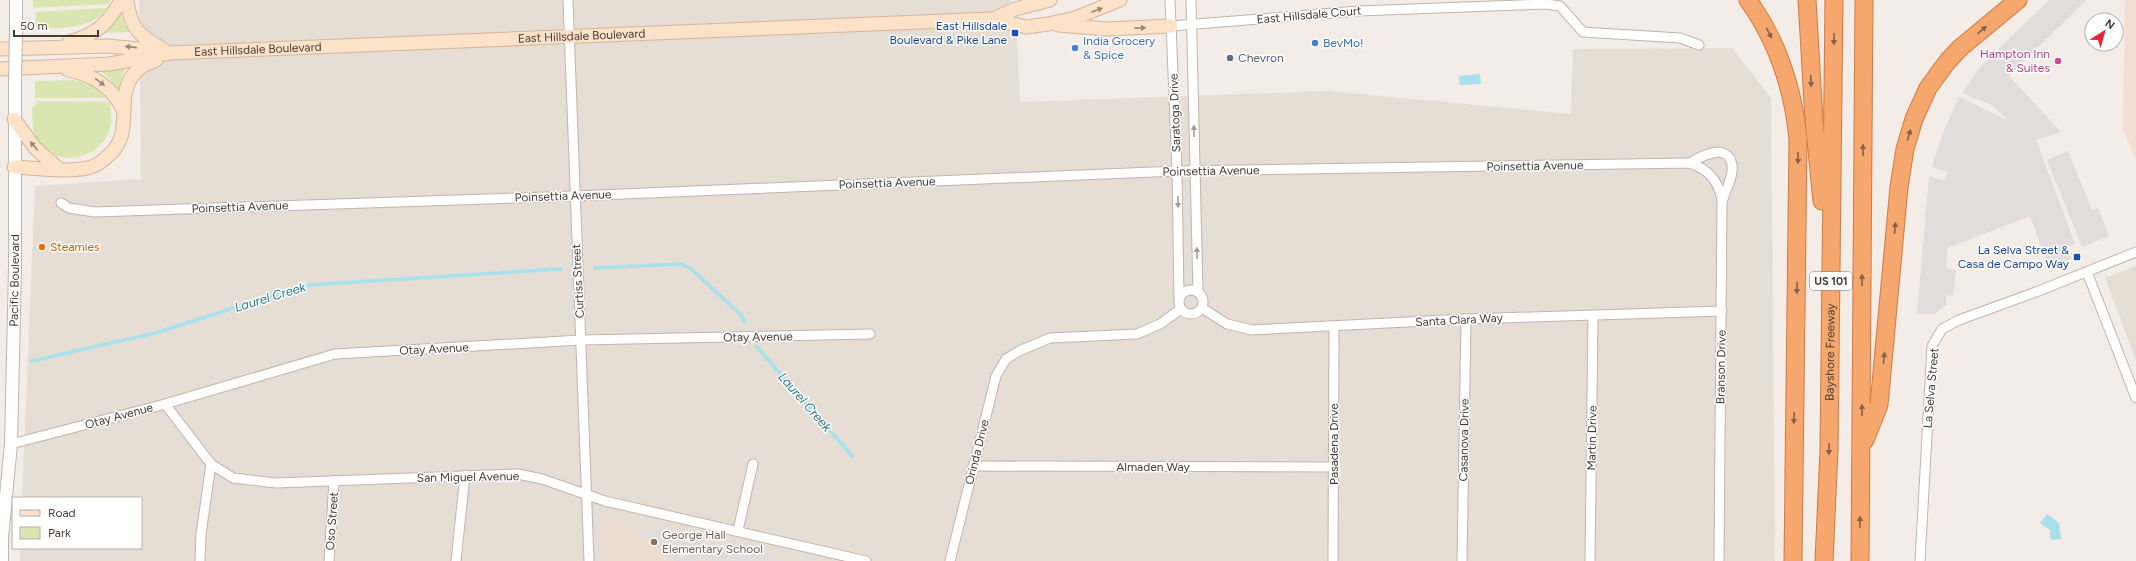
<svg xmlns="http://www.w3.org/2000/svg" width="2136" height="561" font-family="Figtree,sans-serif">
<rect width="100%" height="100%" fill="#f3ece7"/>
<g fill="#e6ddd5">
<path d="M139,0H1011L1017,40L1020,102L1328,91L1571,114L1573,49L1732,48L1771,98L1775,561H20V548H141V498H22L35,186L141,179Z"/>
<path d="M2136,266V360L2105,278Z"/>
</g>
<path fill="#f4ded3" d="M2125,0H2136V160L2123,129Z"/>
<path fill="#ebddd2" d="M609,521L788,561H604L603,523Z"/>
<g fill="#dbe5b2">
<path d="M33,0H110L109,4L33,8Z"/>
<path d="M107,8C90,31 61,27 35,29L36,12Z"/>
<path d="M120,13L125,25L131,32L101,33L114,23Z"/>
<path d="M127,67L123,74L118,91L109,78L99,70Z"/>
<path d="M73,80L94,85L105,98H35V81Z"/>
<path d="M36,101L109,102C126,156 51,180 34,132C32,124 32,115 32,107H35Z"/>
</g>
<g fill="#e1dddc">
<path d="M2049,0H2086L2009,76L2061,132L2036,140L2075,244L2067,247L2071,259L2048,266L2030,216L1947,248L1946,269L1956,270L1953,296L1946,295V305L1935,314H1917L1929,176L1945,181L1947,172L1932,167L1943,132L1959,97L2009,121L1992,105L1962,93L1981,66Z"/>
<path d="M2068,151L2092,210L2098,208L2109,236L2082,247L2047,160Z"/>
<path d="M643,529L784,561H709L702,555L697,561H675L639,533Z"/>
</g>
<g fill="#a6e1ec">
<path d="M1480,74L1481,84L1460,85L1459,76Z"/>
<path d="M2047,514L2059,523L2061,539L2051,540L2050,530L2040,523Z"/>
</g>
<g fill="none" stroke-linecap="round" stroke-linejoin="round">
<g stroke="#a6e1ec" stroke-width="3.5">
<path d="M595,268L681,264L690,268L740,314L745,322"/>
<path d="M756,346L853,457"/>
<path d="M32,361L155,333L307,285L561,269"/>
</g>
<defs>
<g id="minor">
<path d="M568,0L589,561"/>
<path d="M1170,0L1177,171L1179,297"/>
<path d="M1191,0L1198,292"/>
<path d="M1171,26L1358,11L1546,4L1560,6L1583,32L1680,38L1699,45"/>
<path d="M1690,163C1701,156 1728,142 1732,165C1734,175 1726,190 1723,199"/>
<path d="M61,203L69,208L95,212L574,196L1177,171L1690,163C1709,170 1718,180 1722,200L1719,561"/>
<path d="M2087,272L2136,398"/>
<circle cx="1191" cy="302" r="12"/>
<path d="M1202,308L1227,324L1252,330L1466,319L1722,311"/>
<path d="M165,404L211,464L233,478L276,483L518,474L542,479L605,501L866,561"/>
<path d="M11,444L165,404L335,354L581,340L870,334"/>
<path d="M973,466L1333,467"/>
<path d="M738,530L753,464"/>
<path d="M200,561L201,534L211,464"/>
<path d="M329,561L334,481"/>
<path d="M456,561L465,475"/>
<path d="M950,561L996,376L1006,359L1019,351L1050,338L1137,334L1160,324L1181,309"/>
<path d="M1333,561L1334,327"/>
<path d="M1462,561L1466,319"/>
<path d="M1590,561L1593,316"/>
<path d="M1920,561L1932,346L1942,329L1959,320L2036,292L2136,252"/>
</g>
<g id="tertiary">
<path d="M16,0V28"/>
<path id="s1" d="M2,561V538L11,444L15,268V82"/>
</g>
<g id="secondary">
<path d="M127,0C130,28 139,36 163,49"/>
<path d="M993,19L1015,9L1050,0"/>
<path d="M1058,25L1108,29L1171,26"/>
<path d="M69,42C94,36 109,23 121,0"/>
<path d="M0,49L108,46L160,51"/>
<path id="s2" d="M0,69L109,64L170,53L993,19L1026,27L1048,24L1075,18L1120,0"/>
<path d="M68,70C94,75 112,87 124,111"/>
<path d="M14,119L36,149L59,169"/>
<path d="M14,167C37,168 70,173 91,167C98,165 104,160 109,155C134,133 116,102 131,78C137,68 146,64 156,60"/>
</g>
<g id="motorway">
<path d="M1748,0C1778,42 1793,87 1798,139L1793,561"/>
<path d="M1807,0L1814,120L1822,201"/>
<path d="M1865,440L1879,405L1899,187L1905,149L1914,119L1928,88L1947,62L1960,48L2018,0"/>
<path id="s3" d="M1824,561L1829,450L1834,0"/>
<path d="M1860,561L1864,0"/>
</g>
</defs>
<use href="#minor" stroke="#c1b5ad" stroke-width="11"/>
<use href="#tertiary" stroke="#c1b5ad" stroke-width="14"/>
<use href="#secondary" stroke="#d3b69b" stroke-width="15"/>
<use href="#motorway" stroke="#d5783e" stroke-width="19"/>
<use href="#minor" stroke="#fff" stroke-width="9"/>
<use href="#tertiary" stroke="#fff" stroke-width="12"/>
<use href="#secondary" stroke="#fce2c8" stroke-width="13"/>
<use href="#motorway" stroke="#f6a76e" stroke-width="17"/>
<defs>
<path id="tertiary-bridge" d="M15,82L16,28"/>
</defs>
<use href="#tertiary-bridge" stroke="#c1b5ad" stroke-width="14" stroke-linecap="butt"/>
<use href="#tertiary-bridge" stroke="#fff" stroke-width="12"/>
</g>
<defs><path id="oneway-solid" d="M-6-.8H1V-3.2L6.5 0L1 3.2V.8H-6Z"/></defs>
<g fill="#978778">
<use href="#oneway-solid" transform="translate(1097 10) rotate(-21)"/>
<use href="#oneway-solid" transform="translate(1140 28) rotate(-2)"/>
<use href="#oneway-solid" transform="translate(131 47) rotate(-174)"/>
<use href="#oneway-solid" transform="translate(100 82) rotate(37)"/>
<use href="#oneway-solid" transform="translate(34 146) rotate(-130)"/>
</g>
<g fill="#83614a">
<use href="#oneway-solid" transform="translate(1982 30) rotate(-40)"/>
<use href="#oneway-solid" transform="translate(1769 33) rotate(62)"/>
<use href="#oneway-solid" transform="translate(1834 39) rotate(91)"/>
<use href="#oneway-solid" transform="translate(1811 81) rotate(87)"/>
<use href="#oneway-solid" transform="translate(1909 135) rotate(-74)"/>
<use href="#oneway-solid" transform="translate(1863 150) rotate(-90)"/>
<use href="#oneway-solid" transform="translate(1798 158) rotate(90)"/>
<use href="#oneway-solid" transform="translate(1895 228) rotate(-85)"/>
<use href="#oneway-solid" transform="translate(1862 280) rotate(-90)"/>
<use href="#oneway-solid" transform="translate(1797 288) rotate(91)"/>
<use href="#oneway-solid" transform="translate(1884 358) rotate(-85)"/>
<use href="#oneway-solid" transform="translate(1862 410) rotate(-90)"/>
<use href="#oneway-solid" transform="translate(1794 418) rotate(92)"/>
<use href="#oneway-solid" transform="translate(1829 449) rotate(91)"/>
<use href="#oneway-solid" transform="translate(1860 522) rotate(-89)"/>
</g>
<g fill="#a29e9a">
<use href="#oneway-solid" transform="translate(1194 131) rotate(-91)"/>
<use href="#oneway-solid" transform="translate(1178 202) rotate(89)"/>
<use href="#oneway-solid" transform="translate(1197 253) rotate(-91)"/>
</g>
<g fill="#1a4fb4" stroke="#fff" stroke-width="1.5">
<rect x="1011" y="29" width="8" height="8" rx="2"/>
<rect x="2073" y="253" width="8" height="8" rx="2"/>
</g>
<g fill="#3f7fe0" stroke="#fff" stroke-width="1.5">
<circle cx="1315" cy="43" r="4"/>
<circle cx="1075" cy="48" r="4"/>
</g>
<circle fill="#5c6f8a" stroke="#fff" stroke-width="1.5" cx="1230" cy="58" r="4"/>
<circle fill="#d1479c" stroke="#fff" stroke-width="1.5" cx="2058" cy="61" r="4"/>
<circle fill="#e8710a" stroke="#fff" stroke-width="1.5" cx="42" cy="247" r="4"/>
<circle fill="#8d6e63" stroke="#fff" stroke-width="1.5" cx="654" cy="542" r="4"/>
<g text-anchor="middle" dominant-baseline="central" stroke-width="3" stroke-linejoin="round" paint-order="stroke">
<rect fill="#fff" stroke="#7d7672" stroke-width="1" x="1810" y="272" width="42" height="18" rx="3"/>
<g font-size="11" font-weight="bold" fill="#453c36">
<text x="1831" y="281">US 101</text>
</g>
<g font-size="12" fill="#453c36" stroke="#fff">
<text transform="translate(1309 15) rotate(-5)">East Hillsdale Court</text>
<text stroke="none"><textPath href="#s2" startOffset="583">East Hillsdale Boulevard</textPath></text>
<text stroke="none"><textPath href="#s2" startOffset="259">East Hillsdale Boulevard</textPath></text>
<text transform="translate(1175 113) rotate(-92)">Saratoga Drive</text>
<text transform="translate(1535 166) rotate(-1)">Poinsettia Avenue</text>
<text transform="translate(1211 171) rotate(-1)">Poinsettia Avenue</text>
<text transform="translate(887 183) rotate(-2)">Poinsettia Avenue</text>
<text transform="translate(563 196) rotate(-2)">Poinsettia Avenue</text>
<text transform="translate(240 207) rotate(-2)">Poinsettia Avenue</text>
<text stroke="none"><textPath href="#s1" startOffset="281">Pacific Boulevard</textPath></text>
<text transform="translate(578 281) rotate(-93)">Curtiss Street</text>
<text transform="translate(1459 320) rotate(-3)">Santa Clara Way</text>
<text transform="translate(758 337) rotate(-1)">Otay Avenue</text>
<text transform="translate(434 349) rotate(-3)">Otay Avenue</text>
<text stroke="none"><textPath href="#s3" startOffset="209">Bayshore Freeway</textPath></text>
<text transform="translate(1721 367) rotate(-89)">Branson Drive</text>
<text transform="translate(1931 388) rotate(-85)">La Selva Street</text>
<text transform="translate(119 416) rotate(-15)">Otay Avenue</text>
<text transform="translate(1592 438) rotate(-89)">Martin Drive</text>
<text transform="translate(1464 440) rotate(-89)">Casanova Drive</text>
<text transform="translate(1334 444) rotate(-90)">Pasadena Drive</text>
<text transform="translate(977 452) rotate(-76)">Orinda Drive</text>
<text x="1153" y="467">Almaden Way</text>
<text transform="translate(468 477) rotate(-1)">San Miguel Avenue</text>
<text transform="translate(332 521) rotate(-86)">Oso Street</text>
</g>
<g font-size="12" fill="#164399" stroke="#fff" text-anchor="end">
<text x="1007" y="26">East Hillsdale<tspan x="1007" dy="14">Boulevard &amp; Pike Lane</tspan></text>
<text x="2069" y="250">La Selva Street &amp;<tspan x="2069" dy="14">Casa de Campo Way</tspan></text>
</g>
<g font-size="12" fill="#366cbe" stroke="#fff" text-anchor="start">
<text x="1083" y="41">India Grocery<tspan x="1083" dy="14">&amp; Spice</tspan></text>
<text x="1323" y="43">BevMo!</text>
</g>
<g font-size="12" fill="#b23c85" stroke="#fff" text-anchor="end">
<text x="2050" y="54">Hampton Inn<tspan x="2050" dy="14">&amp; Suites</tspan></text>
</g>
<g font-size="12" fill="#4e5e75" stroke="#fff" text-anchor="start">
<text x="1238" y="58">Chevron</text>
</g>
<g font-size="12" fill="#c56008" stroke="#fff" text-anchor="start">
<text x="50" y="247">Steamies</text>
</g>
<g font-size="12" fill="#785e54" stroke="#fff" text-anchor="start">
<text x="662" y="535">George Hall<tspan x="662" dy="14">Elementary School</tspan></text>
</g>
<g font-size="13" font-style="italic" fill="#2e7c8d" stroke="#fff">
<text transform="translate(270 297) rotate(-17)">Laurel Creek</text>
<text transform="translate(805 402) rotate(49)">Laurel Creek</text>
</g>
</g>
<rect x="12" y="497" width="130" height="52" fill="#ffffff" stroke="#b5b1af"/>
<rect x="20" y="510" width="20" height="6" fill="#fce2c8" stroke="#b5b1af"/>
<text x="48" y="517" font-size="12" fill="#453c36">Road</text>
<rect x="20" y="527" width="20" height="12" fill="#dbe5b2" stroke="#b5b1af"/>
<text x="48" y="537" font-size="12" fill="#453c36">Park</text>
<g transform="translate(2104 32) rotate(37)"><circle r="19" fill="#ffffff" stroke="#b5b1af"/>
<path d="M0-3L7 15L0 10L-7 15Z" fill="#ef2236"/>
<text y="-6" font-size="11" font-weight="bold" text-anchor="middle" fill="#453c36">N</text>
</g>
<path d="M14 30v6h84v-6" fill="none" stroke="#453c36" stroke-width="2"/>
<text x="20" y="30" font-size="12" fill="#453c36" stroke="#ffffff" stroke-width="3" paint-order="stroke">50 m</text>
</svg>
